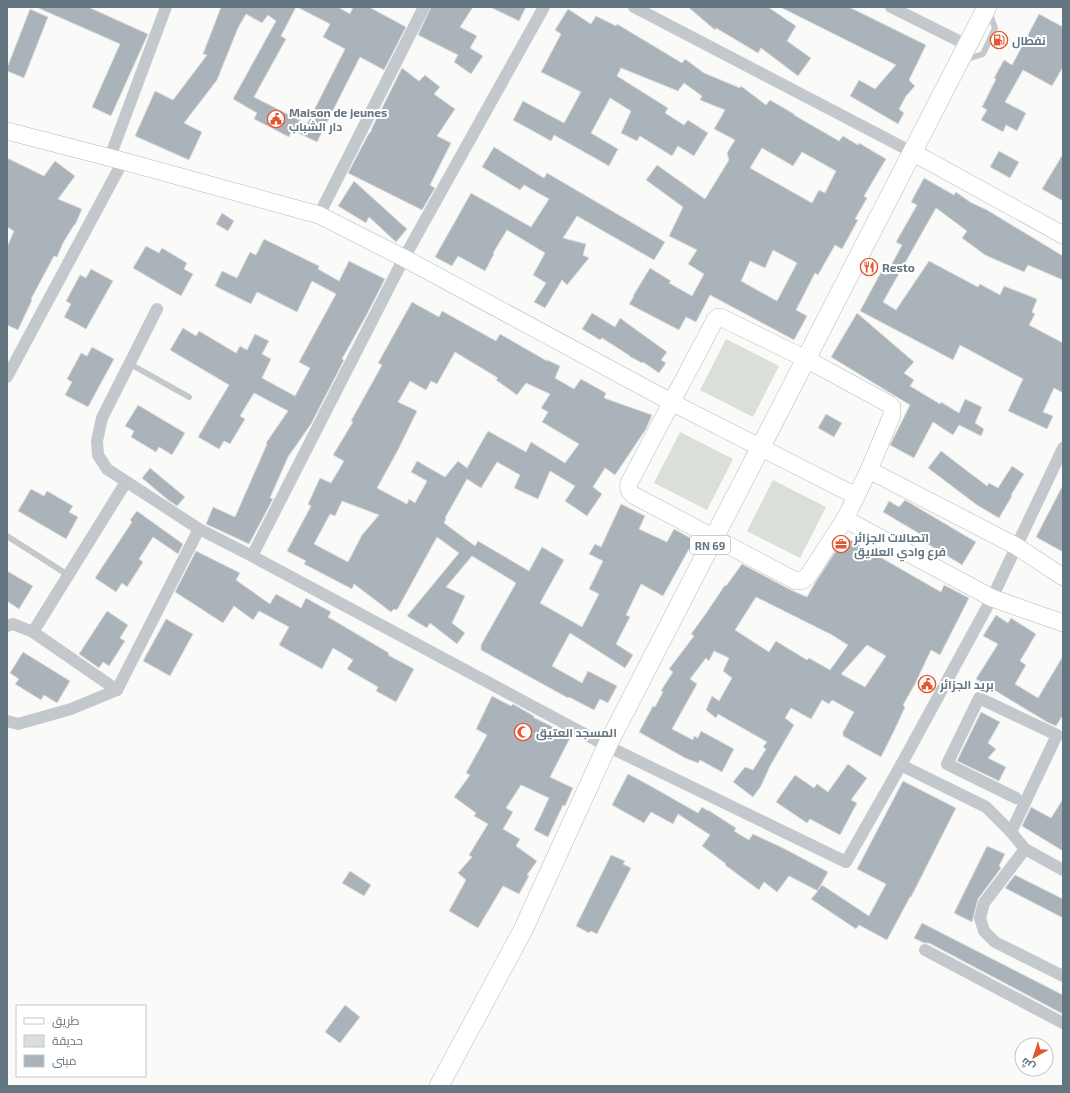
<svg xmlns="http://www.w3.org/2000/svg" width="1070" height="1093" font-family="'Exo 2',Cairo,sans-serif">
<rect width="100%" height="100%" fill="#fafaf8"/>
<g fill="#dadfd7">
<path d="M726,339L779,366L753,417L700,390Z"/>
<path d="M680,432L733,459L707,510L654,483Z"/>
<path d="M773,480L826,507L800,558L747,531Z"/>
</g>
<g fill="#aab3b9" stroke="#dcdcda" fill-rule="evenodd">
<path d="M36,7H88L148,34L111,116L92,107L120,44Z"/>
<path d="M221,7H296L281,36L286,39L254,97L307,124L345,49L323,37L330,24L297,7H338L350,14L353,7H369L406,27L384,70L360,57L317,142L292,130L289,137L254,119L257,113L233,99L276,21L268,15L262,23L246,14L238,28L217,80L184,123L202,132L189,160L135,136L155,91L173,100L207,55L203,54Z"/>
<path d="M431,7H473L460,27L477,36L470,48L483,56L471,74L454,62L458,55L418,35Z"/>
<path d="M490,7H526L519,21Z"/>
<path d="M688,7H768L796,26L787,41L811,58L798,76L761,48L758,53L716,28L715,30Z"/>
<path d="M780,7H849L926,45L909,80L915,86L906,96L899,109L904,113L898,124L850,96L859,80L875,89L896,65Z"/>
<path d="M30,9L48,17L24,78L7,71V68Z"/>
<path d="M568,9L591,24L596,16L616,26L617,24L682,63L685,59L704,73L740,88L741,86L766,105L770,100L794,114V115L839,141L843,136L858,145L859,143L886,159L864,196L867,198L855,219L858,220L842,249L835,245L818,275L815,273L796,310L807,316L794,340L710,295L696,322L686,317L679,330L629,304L634,296H633L650,268L671,281L669,283L692,296L704,274L688,264L697,250L669,236L683,207L646,180L657,165L705,199L729,160L727,153L735,140L714,129L725,110L700,100L702,96L684,83L678,91L621,68L617,76L668,108L665,113L684,125L688,120L708,133L694,156L678,146L672,156L640,136L637,141L621,133L631,111L610,98L591,133L618,149L609,166L554,135L551,141L513,120L523,101L564,123L581,92L541,72L561,34L555,30ZM762,148L793,166L802,152L836,171L825,193L819,190L812,203L750,168ZM773,250L797,263L777,301L741,281L750,261L765,268Z"/>
<path d="M1039,14L1063,27V67L1052,86L1023,70L1005,102L1026,113L1017,131L1006,125L1003,132L981,120L987,110L982,107L996,79L994,78L1004,60L1012,65Z"/>
<path d="M402,68L419,81L425,75L440,87L434,94L455,109L437,136L451,143L430,185L435,188L422,210L348,173L368,135L372,130H371Z"/>
<path d="M494,147L544,178L547,173L665,242L654,260L577,216L563,238L586,244L583,255L589,258L567,285L562,280L545,308L534,302L546,283L533,275L545,253L507,230L493,253L494,254L485,271L458,256L452,266L435,257L471,193L531,227L549,199L524,185L520,190L482,167Z"/>
<path d="M999,151L1019,162L1010,178L990,167Z"/>
<path d="M1063,154V201L1042,189Z"/>
<path d="M7,158L44,176L55,161L75,176L58,199L82,209L75,225H74L63,243L57,257L54,256L31,299L32,300L18,330L7,325V247L14,231L7,227Z"/>
<path d="M924,178L954,195L956,192L970,202L987,210L1063,256V280L1028,265L1024,272L985,255L962,238L967,231L936,208L883,302L896,310L929,261L978,287L980,284L1000,295L1004,286L1037,299L1032,312L1035,314L1029,325L1063,343V393L1054,388L1043,412L1053,416L1047,429L1008,411L1023,379L960,345L953,360L860,311L881,272L886,275L902,245L896,242L917,205L911,202Z"/>
<path d="M354,181L407,229L396,242L369,217L366,223L338,206Z"/>
<path d="M222,213L234,221L228,231L216,224Z"/>
<path d="M264,239L319,266L318,269L339,281L349,261L385,279L366,316L342,359L344,360L311,424L288,457L270,498L273,499L249,544L206,524L213,507L235,517L267,444L266,443L288,411L254,393L240,416L245,419L230,444L224,441L219,449L198,437L229,385L170,350L183,328L196,336L199,331L236,353L240,346L247,350L255,334L269,341L262,354L271,359L262,378L295,396L310,368L299,362L336,294L312,281L297,312L257,292L251,304L215,286L222,271L237,278L250,252L256,255Z"/>
<path d="M146,246L159,253L162,248L187,263L184,269L193,274L181,296L133,268Z"/>
<path d="M91,269L113,281L86,329L64,317L71,304L66,301L80,275L86,278Z"/>
<path d="M412,302L439,317L442,311L496,341L500,334L547,361V360L560,366L555,378L574,389L581,379L606,393L604,398L652,415L646,429L615,475L605,468L593,487L602,494L587,516L565,501L575,486L550,471L538,499L514,488L520,475L497,462L481,488L467,479L445,518L446,519L444,523L475,546L478,541L529,571L542,547L564,560L540,603L582,627L599,594L589,589L603,561L589,554L595,544L601,547L621,504L645,516L639,529L667,542L674,529L694,540L663,596L641,584L626,615L630,617L616,644L633,655L625,668L570,633L552,666L582,683L588,671L617,686L608,703L600,699L594,710L569,697L568,698L481,650V645L516,583L472,556L446,587L465,596L452,623L465,633L457,644L430,623L427,628L407,616L459,553L437,537L397,610L394,609L391,612L354,584L352,589L304,564L306,561L287,551L311,506L308,504L320,478L331,483L344,461L333,455L353,422L351,421L382,365L378,363ZM455,352L498,378L496,380L517,395L526,383L550,394L541,408L548,412L542,422L579,444L565,463L531,442L526,452L488,431L467,468L458,461L445,477L417,461L411,472L427,481L415,503L409,499L407,504L377,488L398,450L417,411L398,402L410,381L426,390L431,381L437,384ZM342,501L379,515L362,535L348,562L314,544L330,514L335,516Z"/>
<path d="M592,313L615,327L620,318L667,352L661,360L666,363L659,373L643,362L642,363L629,356H630L602,338L600,340L582,329Z"/>
<path d="M857,313L914,362L904,373L914,380L910,386L940,404L941,402L959,413L965,399L982,407L975,423L984,429L981,436L959,425L953,435L933,422L914,458L890,445L910,405L831,357Z"/>
<path d="M92,347L114,359L88,407L65,395L72,382L67,379L81,353L87,356Z"/>
<path d="M138,405L185,433L172,455L159,447L156,452L131,437L134,431L125,426Z"/>
<path d="M826,414L842,423L834,437L818,428Z"/>
<path d="M941,451L987,486L989,483L998,488L1012,466L1024,474L1011,495L1012,496L999,518L977,505L928,468Z"/>
<path d="M150,468L185,497L177,506L168,500L142,478Z"/>
<path d="M1063,485V552L1036,537Z"/>
<path d="M31,489L44,496L47,491L73,506L69,512L78,517L66,539L18,511Z"/>
<path d="M905,500L976,542L962,565L923,541L925,537L883,512L889,501L899,507Z"/>
<path d="M137,511L183,544L178,554L153,537L139,559L143,562L127,587L122,583L116,592L95,578L132,522L130,520Z"/>
<path d="M845,537L941,592L944,585L969,598L940,655L931,650L915,684L903,705L905,707L894,731L881,757L843,736V732L854,712L832,700L829,704L822,700L811,719L791,708L785,718L794,725L770,766L761,786L753,797L733,782L745,767L753,770L766,749L763,747L767,742L718,714L716,718L706,710L712,696L719,701L732,678L723,671L729,658L714,651L709,661L706,658L690,679L697,684L672,729L693,740L694,736L698,738L701,731L734,749L722,772L700,760L698,763L685,758L639,732L653,706L655,707L663,692L661,691L662,689L673,672L669,669L694,636L691,634L707,612L725,585L726,586L742,564L791,590L807,597L815,583ZM756,597L832,635L848,645L830,670L809,658L807,660L776,641L769,652L735,630ZM867,645L886,656L865,687L841,674Z"/>
<path d="M196,551L240,573L236,580L270,604L276,594L301,608L306,598L331,612L328,617L389,653L388,655L414,669L396,702L376,691L378,687L347,669L353,660L333,648L322,669L279,645L289,627L259,611L253,620L234,606L223,623L175,592Z"/>
<path d="M7,571L33,586L19,609L7,601Z"/>
<path d="M107,611L128,625L120,638L125,641L109,666L103,662L99,668L79,654Z"/>
<path d="M996,615L1008,623L1011,618L1036,634L1020,661L1026,665L1015,684L1038,698L1063,656V715L1056,726L1047,722L976,679L998,644L983,636Z"/>
<path d="M166,619L193,634L170,676L143,661Z"/>
<path d="M23,652L70,681L57,703L44,695L41,700L15,684L19,679L10,673Z"/>
<path d="M492,696L511,706L513,704L534,716L533,717L571,736L550,777L573,788L565,806L563,805L548,837L534,830L549,798L521,785L506,808L513,812L503,829L520,839L516,846L537,861L527,875L529,876L519,894L503,886L478,928L449,911L466,880L458,873L472,857L469,855L488,824L474,816L476,813L454,797L470,775L466,773L487,735L476,729Z"/>
<path d="M981,712L1000,722L988,743L996,749L988,758L1006,767L999,781L957,761Z"/>
<path d="M848,764L867,778L851,800L857,803L840,835L810,819L807,823L776,802L795,775L814,788L817,784L828,792Z"/>
<path d="M628,774L647,784L698,813L702,807L708,811V810L736,828L734,831L749,840L753,834L783,848L828,872L818,890L822,885L869,916L886,884L857,869L903,781L956,808L911,897H910L887,940L859,925L856,929L811,899L818,891L789,876L777,892L764,882L759,890L725,865L726,864L702,846L710,835L678,814L673,824L651,812L644,823L612,805Z"/>
<path d="M1063,799V851L1022,826L1031,807L1051,818Z"/>
<path d="M987,846L1005,854L999,866L1001,868L978,899L972,922L954,913Z"/>
<path d="M611,855L625,861L623,864L631,868L597,934L591,931L589,933L576,926Z"/>
<path d="M350,871L371,885L364,896L342,883Z"/>
<path d="M1015,875L1063,899V918L1005,888Z"/>
<path d="M922,923L1063,995V1014L929,943H924L914,938Z"/>
<path d="M345,1005L360,1017L340,1043L325,1032Z"/>
</g>
<g fill="none" stroke-linecap="round" stroke-linejoin="round">
<defs>
<g id="secondary">
<path d="M7,131L123,161L319,215L404,258L671,402L856,496"/>
<path d="M912,152L1063,235"/>
<path d="M845,519L808,576L801,581H796L633,495C629,491 628,489 629,483L715,320L718,317H720L806,359L889,404L892,407V415L869,470"/>
<path d="M1063,577L1016,546L869,470L845,519L992,598L1063,623"/>
</g>
<path id="primary" d="M439,1086L523,930L607,746L987,7"/>
</defs>
<use href="#secondary" stroke="#b3babf" stroke-width="18"/>
<use href="#primary" stroke="#b5babe" stroke-width="20"/>
<g stroke="#c3c8cc" stroke-width="6">
<path d="M964,60L983,54L995,28L989,12"/>
<path d="M130,364L189,397"/>
<path d="M7,536L68,575"/>
</g>
<g stroke="#c3c8cc" stroke-width="12">
<path d="M544,7L404,258L252,556L607,746L846,862L901,765L992,598L1063,448"/>
<path d="M634,7L912,152"/>
<path d="M891,7L967,45"/>
<path d="M110,157L166,7"/>
<path d="M319,215L424,7"/>
<path d="M157,309L102,418L97,441L98,455L107,469L199,529L252,556"/>
<path d="M7,377L123,161"/>
<path d="M7,626L13,624L33,632L117,690"/>
<path d="M33,632L126,482"/>
<path d="M7,721L18,724L71,709L117,690L199,529"/>
<path d="M901,765L986,807L1011,832L1025,849L1063,870"/>
<path d="M1011,832L1057,735L979,698L947,764L1016,798"/>
<path d="M1025,849L984,903L980,918L984,931L995,942L1063,976"/>
<path d="M925,950L1063,1023"/>
</g>
<use href="#secondary" stroke="#fff" stroke-width="17"/>
<use href="#primary" stroke="#fff" stroke-width="19"/>
</g>
<defs>
<symbol id="fuel-ring" viewBox="-11 -11 22 22"><circle r="9.5" fill="#fff" stroke="#e4572e" stroke-width="1.5"/><path d="M-5.5-6h7V0h2V4h1.3V-2.5L3-4.5l.8-.8L6-3V5H2.5V1h-1V6h-7ZM-4.2-4.7v3.2H.2V-4.7Z" fill="#e4572e"/></symbol>
<symbol id="civic-ring" viewBox="-11 -11 22 22"><circle r="9.5" fill="#fff" stroke="#e4572e" stroke-width="1.5"/><path d="M-.6-6.5H3V-4.5H.6V-3L4-1V1h2V6H-6V1h2V-1L-.6-3ZM-1.2 2.5V6h2.4V2.5Z" fill="#e4572e"/></symbol>
<symbol id="restaurant-ring" viewBox="-11 -11 22 22"><circle r="9.5" fill="#fff" stroke="#e4572e" stroke-width="1.5"/><path d="M-5-6h1v4h1v-4h1v4h1v-4h1v5L-1.5 .5V6h-2V.5L-5-1ZM5-6V6H3V1.5H1.5Q1.5-4 5-6Z" fill="#e4572e"/></symbol>
<symbol id="office-ring" viewBox="-11 -11 22 22"><circle r="9.5" fill="#fff" stroke="#e4572e" stroke-width="1.5"/><path d="M-6-3h4V-5.5h4V-3h4V5H-6ZM-1-4.5V-3h2v-1.5ZM-6 0V1H6V0Z" fill="#e4572e"/></symbol>
<symbol id="mosque-ring" viewBox="-11 -11 22 22"><circle r="9.5" fill="#fff" stroke="#e4572e" stroke-width="1.5"/><path d="M3.5-4.9A6 6 0 1 0 3.5 4.9A5 5 0 1 1 3.5-4.9Z" fill="#e4572e"/></symbol>
</defs>
<g fill-rule="evenodd">
<use href="#fuel-ring" x="989" y="30" width="20" height="20"/>
<use href="#civic-ring" x="266" y="109" width="20" height="20"/>
<use href="#restaurant-ring" x="859" y="257" width="20" height="20"/>
<use href="#office-ring" x="831" y="534" width="20" height="20"/>
<use href="#civic-ring" x="917" y="674" width="20" height="20"/>
<use href="#mosque-ring" x="513" y="722" width="20" height="20"/>
</g>
<g text-anchor="middle" dominant-baseline="central" stroke-width="4" stroke-linejoin="round" paint-order="stroke">
<rect fill="#fff" stroke="#939fa8" stroke-width="1" x="690" y="536" width="40" height="18" rx="3"/>
<g font-size="11" font-weight="bold" fill="#657683">
<text x="710" y="545">RN 69</text>
</g>
<g font-size="12" font-weight="bold" fill="#657683" stroke="#fff" text-anchor="start">
<text x="1012" y="40">نفطال</text>
<text x="289" y="112">Maison de jeunes<tspan x="289" dy="14">دار الشباب</tspan></text>
<text x="882" y="267">Resto</text>
<text x="854" y="537">اتصالات الجزائر<tspan x="854" dy="14">فرع وادي العلايق</tspan></text>
<text x="940" y="684">بريد الجزائر</text>
<text x="536" y="732">المسجد العتيق</text>
</g>
</g>
<rect width="1070" height="1093" fill="none" stroke="#657683" stroke-width="16"/>
<rect x="16" y="1005" width="130" height="72" fill="#ffffff" stroke="#c1c8cd"/>
<rect x="24" y="1018" width="20" height="6" fill="#ffffff" stroke="#c1c8cd"/>
<text x="52" y="1025" font-size="12" fill="#657683">طريق</text>
<rect x="24" y="1035" width="20" height="12" fill="#dadfd7" stroke="#c1c8cd"/>
<text x="52" y="1045" font-size="12" fill="#657683">حديقة</text>
<rect x="24" y="1055" width="20" height="12" fill="#aab3b9" stroke="#c1c8cd"/>
<text x="52" y="1065" font-size="12" fill="#657683">مبنى</text>
<g transform="translate(1034 1057) rotate(219)"><circle r="19" fill="#ffffff" stroke="#c1c8cd"/>
<path d="M0-3L7 15L0 10L-7 15Z" fill="#e4572e"/>
<text y="-6" font-size="11" font-weight="bold" text-anchor="middle" fill="#657683">ش</text>
</g>
</svg>
